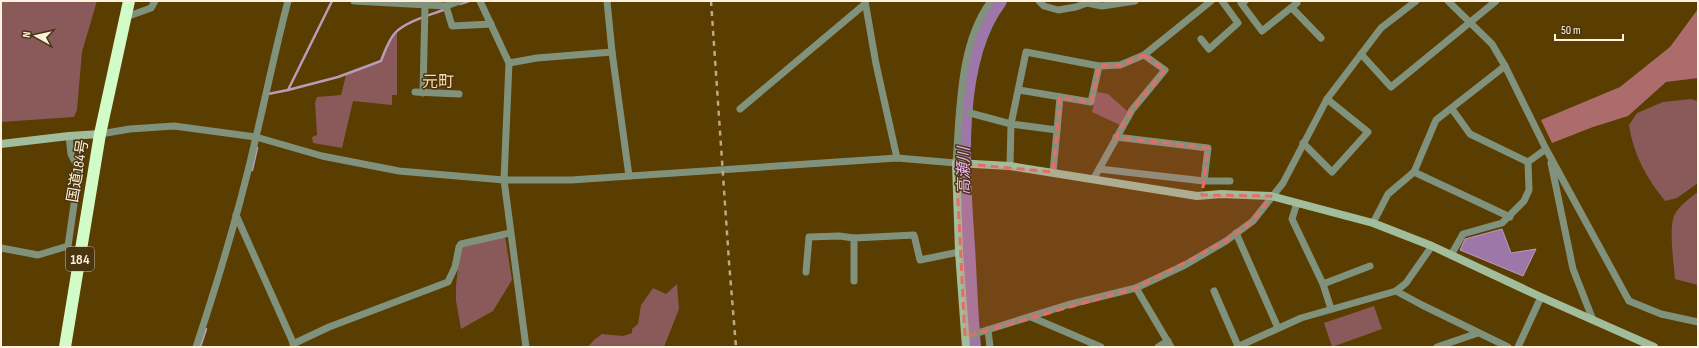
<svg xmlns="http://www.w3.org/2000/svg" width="1699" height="348" font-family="'Sofia Sans Condensed','Noto Sans JP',sans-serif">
<rect width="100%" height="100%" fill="#593d01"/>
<g fill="#8a5959">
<path d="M1,1H97L82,52L77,110L74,117L1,122Z"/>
<path d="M397,32V95H392V105L353,101L342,148L313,143L312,137L317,135L315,102L317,97L341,95L346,75L382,62L388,44Z"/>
<path d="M1097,92L1108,94L1127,111L1120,125L1092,112Z"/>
<path d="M1691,99L1698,101V183L1677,198L1665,201C1647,179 1633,154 1629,125L1637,113L1663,102Z"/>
<path d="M1698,192V285L1675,279C1674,264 1668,226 1675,214C1678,207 1692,196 1698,192Z"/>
<path d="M505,236L512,280L493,311L461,329L456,301V285L461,246Z"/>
<path d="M677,284L679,309L664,347H588L594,340L602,334L623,336L632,333V329L638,324L641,305L653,288L666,294Z"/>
<path d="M1374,306L1382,329L1332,347L1324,323Z"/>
</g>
<path fill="#ad6c6c" d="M1698,9V78L1666,82L1628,116L1593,127L1552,143L1541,120L1620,87L1670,47Z"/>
<path fill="#9d77a7" stroke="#ba9cb7" d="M1502,229L1511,253L1536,249L1523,276L1460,250L1465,239Z"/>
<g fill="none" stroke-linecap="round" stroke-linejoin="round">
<g stroke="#ba9cb7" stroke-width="2.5">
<path d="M460,4L469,1"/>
<path d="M288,90L338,77L381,61C385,51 388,41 395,33C406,21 431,15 446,9"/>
<path d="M268,94L288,90L332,1"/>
<path d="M252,170L257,148"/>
<path d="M200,347L206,329"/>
</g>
<path stroke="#9d77a7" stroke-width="16" d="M973,347C970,314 969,280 967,247C962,174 953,61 999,1"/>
<g stroke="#80917c" stroke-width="7">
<path d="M354,1L446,6L460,1"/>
<path d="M480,1L509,63L504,180L526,347"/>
<path d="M607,1L612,52L629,176"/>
<path d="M865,1L876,64L897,158"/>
<path d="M1039,1L1044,6L1058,10L1076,7L1087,3L1102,6L1135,1"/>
<path d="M1245,1L1241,3L1262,31L1297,3L1296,1"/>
<path d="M1448,1L1492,44L1505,66L1546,149L1629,301L1661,314L1698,322"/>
<path d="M446,6L452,26L491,24"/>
<path d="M1292,8L1321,38"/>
<path d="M126,17L151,8L155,1"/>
<path d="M1201,39L1209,49L1238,23L1222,1"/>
<path d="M1361,54L1391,87L1496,1"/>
<path d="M509,63L537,58L612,52"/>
<path d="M1019,90L1091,102L1099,66"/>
<path d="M415,92L459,94"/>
<path d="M423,93L425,5"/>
<path d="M740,109L865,4"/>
<path d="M1452,109L1470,134L1528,162"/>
<path d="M970,113L1011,124L1010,166"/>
<path d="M1057,130L1060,97"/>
<path d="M100,134L130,129L174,126L256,137L322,156L399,171L504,180H571L897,158L956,163C960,112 959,43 991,1"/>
<path d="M1116,137L1208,148L1204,181"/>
<path d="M1303,143L1332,172L1368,132L1327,99"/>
<path d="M1551,163L1573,269L1593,320"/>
<path d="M1099,169L1204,181H1230"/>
<path d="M1053,172L1057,130L1011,124L1026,52L1099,66L1120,65L1144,55"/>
<path d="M1414,172L1510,217"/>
<path d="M1094,178L1132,110L1165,70L1144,55L1211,1"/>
<path d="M1297,203L1292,219L1323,284L1331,309"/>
<path d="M236,215L295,347"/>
<path d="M1373,223L1388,194L1414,172L1436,120L1505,66"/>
<path d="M1236,233L1278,328"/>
<path d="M1,248L38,255L68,246L79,170L71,154L69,136"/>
<path d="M1451,255L1463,234L1502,223L1524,201L1529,190L1528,162L1546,149"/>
<path d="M806,272L809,237L839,236L854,238"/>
<path d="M854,281V238L914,235L920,260L959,252"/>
<path d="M1323,284L1370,266"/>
<path d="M1136,288L1171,347"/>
<path d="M1214,291L1238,346"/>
<path d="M1396,291L1422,305L1508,347"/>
<path d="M1031,317L1101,347"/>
<path d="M988,330L990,347"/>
<path d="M965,337L1067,305L1136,288L1185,265L1226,241L1253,221L1283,183L1327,99L1381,28L1416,1"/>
<path d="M293,344L329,327L448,282L455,267L459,247L461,244L510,233"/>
<path d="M196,347C219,278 240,208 256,137C267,91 276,46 288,1"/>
<path d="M1158,347L1168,341"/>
<path d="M1237,347L1301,318L1396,291L1406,283L1432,246"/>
<path d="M1437,347L1478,333"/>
<path d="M1518,347L1541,297"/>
</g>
<g stroke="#a1bd9b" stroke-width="8">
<path d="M1,144L69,136L100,134"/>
<path d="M966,347L959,252L956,163L1010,166L1197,196L1221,194L1271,196L1373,223L1432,246L1541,297L1654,347"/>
</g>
<path stroke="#d1fcc7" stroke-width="12" d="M65,347L100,134L129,1"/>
<path stroke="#bca986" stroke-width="2.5" stroke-dasharray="5 5" stroke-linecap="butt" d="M711,1L729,262L736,347"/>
</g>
<path fill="#e46e67" fill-opacity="0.2" stroke="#e46e67" stroke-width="3" stroke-dasharray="8 5" stroke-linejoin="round" d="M1144,55L1165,70L1132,110L1116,137L1208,148L1202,195L1271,196L1253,221L1226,241L1136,288L965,337L956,163L1053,172L1060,97L1091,102L1099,66L1120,65Z"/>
<g text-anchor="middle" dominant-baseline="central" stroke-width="3" stroke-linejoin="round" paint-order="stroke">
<rect fill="#493510" stroke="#c8b9a0" stroke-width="1" x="66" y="247" width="28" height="24" rx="3"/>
<g font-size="14" font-weight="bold" fill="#fef1dd">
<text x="80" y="259">184</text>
</g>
<g font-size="15" fill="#fef1dd" stroke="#493510">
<text transform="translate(78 171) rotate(-80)">国道184号</text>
</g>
<g font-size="16" fill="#fbd9a3" stroke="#493510">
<text x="438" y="82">元町</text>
</g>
<g font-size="16" font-style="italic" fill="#eeb5fb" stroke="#493510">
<text transform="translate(964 171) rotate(-90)">高瀬川</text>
</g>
</g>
<rect width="1699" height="348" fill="none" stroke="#fef1dd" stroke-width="4"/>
<g transform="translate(36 36) rotate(278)" stroke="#493510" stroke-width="3" paint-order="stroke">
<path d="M0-3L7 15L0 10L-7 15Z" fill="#fef1dd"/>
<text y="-6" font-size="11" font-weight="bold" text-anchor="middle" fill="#fef1dd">N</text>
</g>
<path d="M1555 34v6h68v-6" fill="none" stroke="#fef1dd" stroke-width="2"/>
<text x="1561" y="34" font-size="12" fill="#fef1dd" stroke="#493510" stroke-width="3" paint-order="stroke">50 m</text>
</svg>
